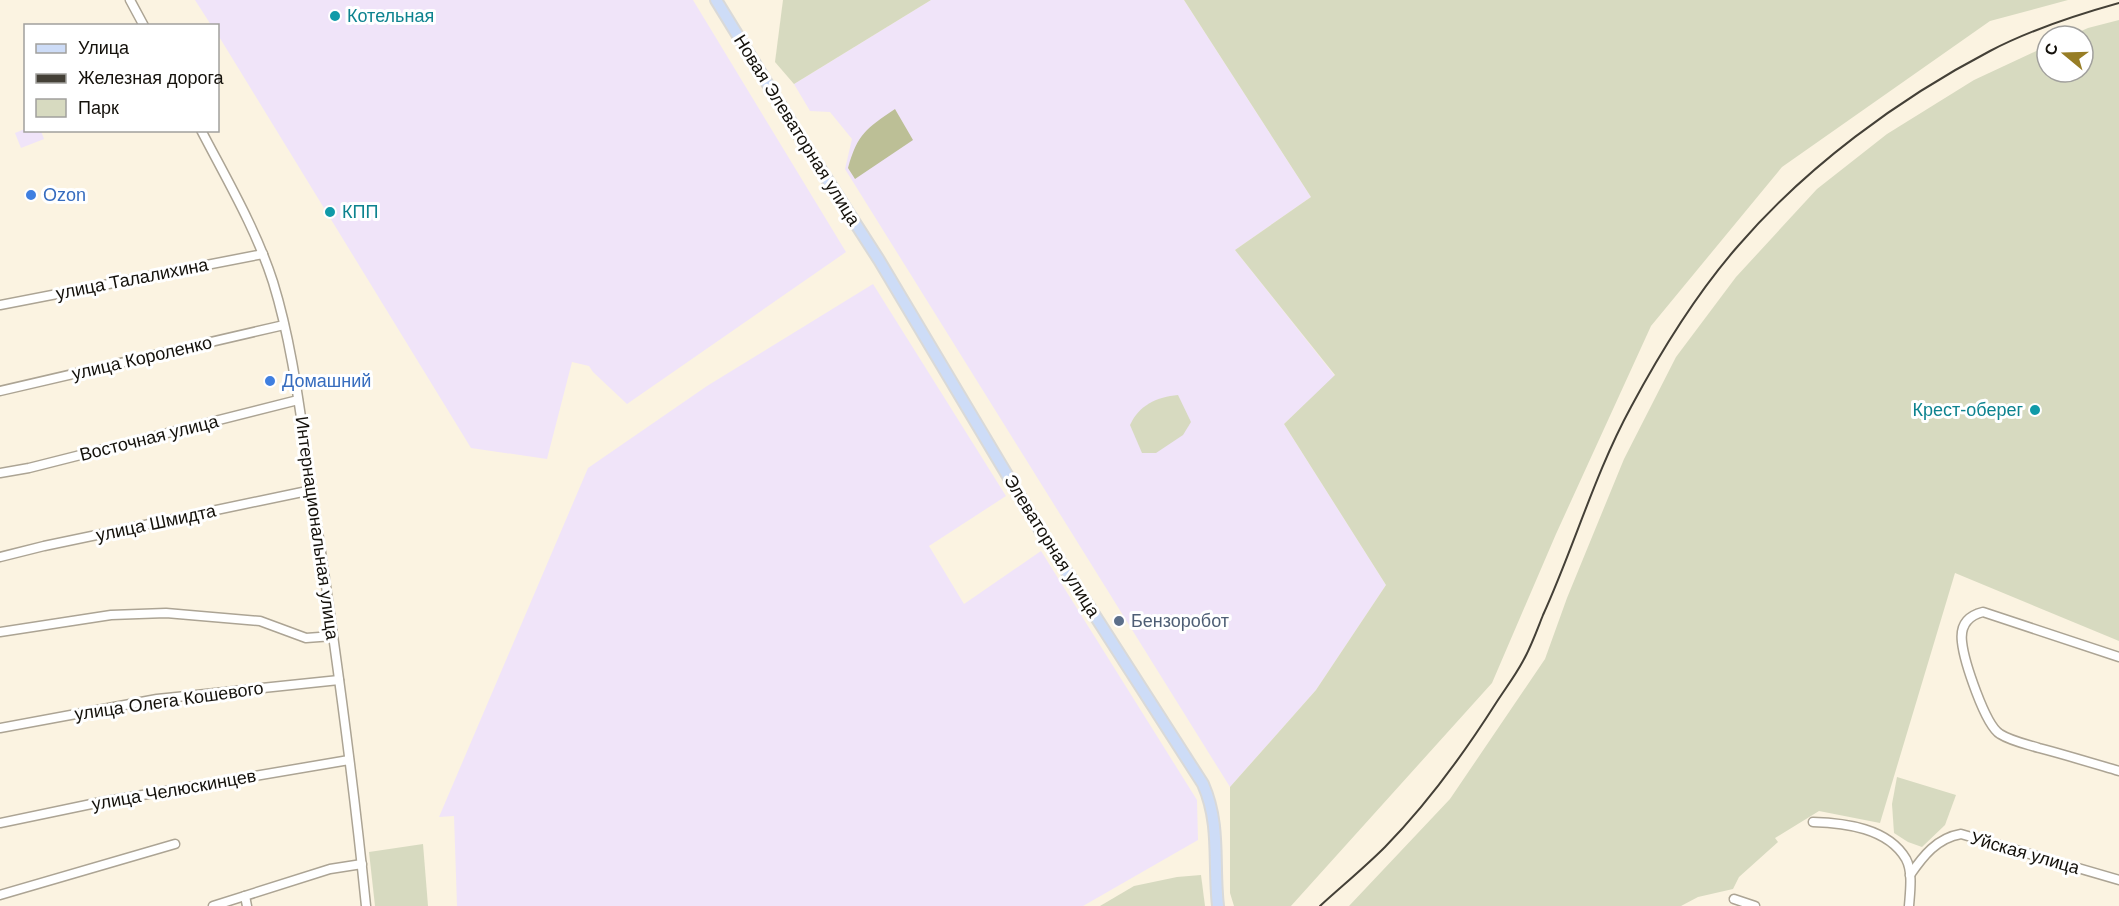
<svg xmlns="http://www.w3.org/2000/svg" width="2119" height="906" font-family="Helvetica,sans-serif">
<rect width="100%" height="100%" fill="#fbf3e1"/>
<g fill="#f0e4f9">
<path d="M195,0H693L846,252L627,404L593,372L589,366L572,362L547,459L471,448L218,35V26L211,25Z"/>
<path d="M931,0H1184L1311,197L1235,250L1335,376L1284,424L1386,585L1316,690L1230,787L845,169L852,139L830,112L810,111L794,84Z"/>
<path d="M25,129L26,130L41,131L44,139L21,148L15,133Z"/>
<path d="M873,284L1006,496L929,546L964,604L1041,551L1197,800L1198,840L1083,906H457L454,816L439,817L588,468L707,386Z"/>
</g>
<g fill="#d7dac0">
<path d="M783,0H931L794,84L775,62Z"/>
<path d="M1184,0H2068L1990,21L1782,167L1651,326L1556,534L1492,683L1291,906H1234L1230,893V787L1316,690L1386,585L1284,424L1335,375L1235,250L1311,197Z"/>
<path d="M2119,20V641L1955,573L1880,823L1819,811L1775,838L1778,842L1739,877L1733,889L1698,897L1681,906H1349L1450,799L1545,659L1567,598L1624,459L1676,357L1736,277L1817,189L1887,134L1974,80L2047,46V72H2083V36H2070L2088,28Z"/>
<path d="M1178,395L1191,422L1183,435L1156,453H1142L1130,425C1139,405 1157,397 1178,395Z"/>
<path d="M1897,777L1956,795L1945,825L1922,847L1908,842L1894,833L1892,804Z"/>
<path d="M423,844L428,906H375L369,852Z"/>
<path d="M1201,875L1205,906H1100L1134,886L1177,877Z"/>
</g>
<path fill="#bcbf96" d="M895,109L913,140L855,179L848,168C858,133 866,129 895,109Z"/>
<g fill="none" stroke-linecap="round" stroke-linejoin="round">
<defs>
<g id="minor">
<path d="M130,0L144,26"/>
<path d="M201,130C227,180 256,229 273,282C294,350 301,422 312,492C333,629 352,767 366,906"/>
<path d="M0,305L263,254"/>
<path d="M0,391L284,325"/>
<path d="M0,473L29,468L298,400"/>
<path d="M0,557L44,546L312,490"/>
<path d="M0,632L111,615L166,613L260,621L306,638L333,636"/>
<path d="M2119,657L1983,612C1967,616 1960,626 1962,642C1964,661 1985,725 2000,734C2011,741 2026,744 2039,748C2066,755 2092,763 2119,771"/>
<path d="M0,728L157,699L339,680"/>
<path d="M1813,822C1845,823 1888,828 1906,859C1913,872 1910,892 1909,906"/>
<path d="M0,823L101,802L349,760"/>
<path d="M1910,875C1923,856 1937,838 1961,834L2119,880"/>
<path d="M0,895L175,844"/>
<path d="M245,896L247,906"/>
<path d="M1734,899L1755,906"/>
<path d="M213,906L330,869L362,864"/>
</g>
<path id="major" d="M716,0L805,145L879,260L1040,530L1203,784C1221,825 1213,863 1218,906"/>
</defs>
<use href="#minor" stroke="#aca494" stroke-width="11"/>
<use href="#major" stroke="#d9d9d8" stroke-width="14"/>
<use href="#minor" stroke="#fff" stroke-width="8"/>
<use href="#major" stroke="#cddcf7" stroke-width="10"/>
<path stroke="#444037" stroke-width="2" d="M1320,906C1342,886 1365,867 1385,847C1428,803 1463,755 1496,703C1505,689 1515,676 1523,661C1531,647 1537,630 1543,615C1574,547 1595,473 1631,407C1661,351 1696,294 1738,246C1806,167 1898,99 1990,51C2030,30 2076,15 2119,3"/>
</g>
<g fill="#0f9aa8" stroke="#fff" stroke-width="2">
<circle cx="335" cy="16" r="6"/>
<circle cx="330" cy="212" r="6"/>
<circle cx="2035" cy="410" r="6"/>
</g>
<g fill="#3f7fe0" stroke="#fff" stroke-width="2">
<circle cx="31" cy="195" r="6"/>
<circle cx="270" cy="381" r="6"/>
</g>
<circle fill="#5c6f8a" stroke="#fff" stroke-width="2" cx="1119" cy="621" r="6"/>
<g text-anchor="middle" dominant-baseline="central" stroke-width="6" stroke-linejoin="round" paint-order="stroke">
<g font-size="18" fill="#0d838f" stroke="#fff" text-anchor="start">
<text x="347" y="16">Котельная</text>
<text x="342" y="212">КПП</text>
<text x="2023" y="410" text-anchor="end">Крест-оберег</text>
</g>
<g font-size="18" fill="#14110b" stroke="#fff">
<text transform="translate(797 130) rotate(58)">Новая Элеваторная улица</text>
<text transform="translate(132 279) rotate(-11)">улица Талалихина</text>
<text transform="translate(142 358) rotate(-13)">улица Короленко</text>
<text transform="translate(149 438) rotate(-14)">Восточная улица</text>
<text transform="translate(156 523) rotate(-12)">улица Шмидта</text>
<text transform="translate(317 528) rotate(82)">Интернациональная улица</text>
<text transform="translate(1052 546) rotate(58)">Элеваторная улица</text>
<text transform="translate(169 701) rotate(-8)">улица Олега Кошевого</text>
<text transform="translate(174 790) rotate(-10)">улица Челюскинцев</text>
<text transform="translate(2025 853) rotate(16)">Уйская улица</text>
</g>
<g font-size="18" fill="#366cbe" stroke="#fff" text-anchor="start">
<text x="43" y="195">Ozon</text>
<text x="282" y="381">Домашний</text>
</g>
<g font-size="18" fill="#4e5e75" stroke="#fff" text-anchor="start">
<text x="1131" y="621">Бензоробот</text>
</g>
</g>
<rect x="24" y="24" width="195" height="108" fill="#ffffff" stroke="#a1a09d" stroke-width="1.5"/>
<rect x="36" y="44" width="30" height="9" fill="#cddcf7" stroke="#a1a09d" stroke-width="1.5"/>
<text x="78" y="54" font-size="18" fill="#14110b">Улица</text>
<rect x="36" y="74" width="30" height="9" fill="#444037" stroke="#a1a09d" stroke-width="1.5"/>
<text x="78" y="84" font-size="18" fill="#14110b">Железная дорога</text>
<rect x="36" y="99" width="30" height="18" fill="#d7dac0" stroke="#a1a09d" stroke-width="1.5"/>
<text x="78" y="114" font-size="18" fill="#14110b">Парк</text>
<g transform="translate(2065 54) rotate(289)"><circle r="28" fill="#ffffff" stroke="#a1a09d" stroke-width="1.5"/>
<path d="M0-4.5L10 22L0 15L-10 22Z" fill="#977d25"/>
<text y="-9" font-size="16" font-weight="bold" text-anchor="middle" fill="#14110b">С</text>
</g>
</svg>
